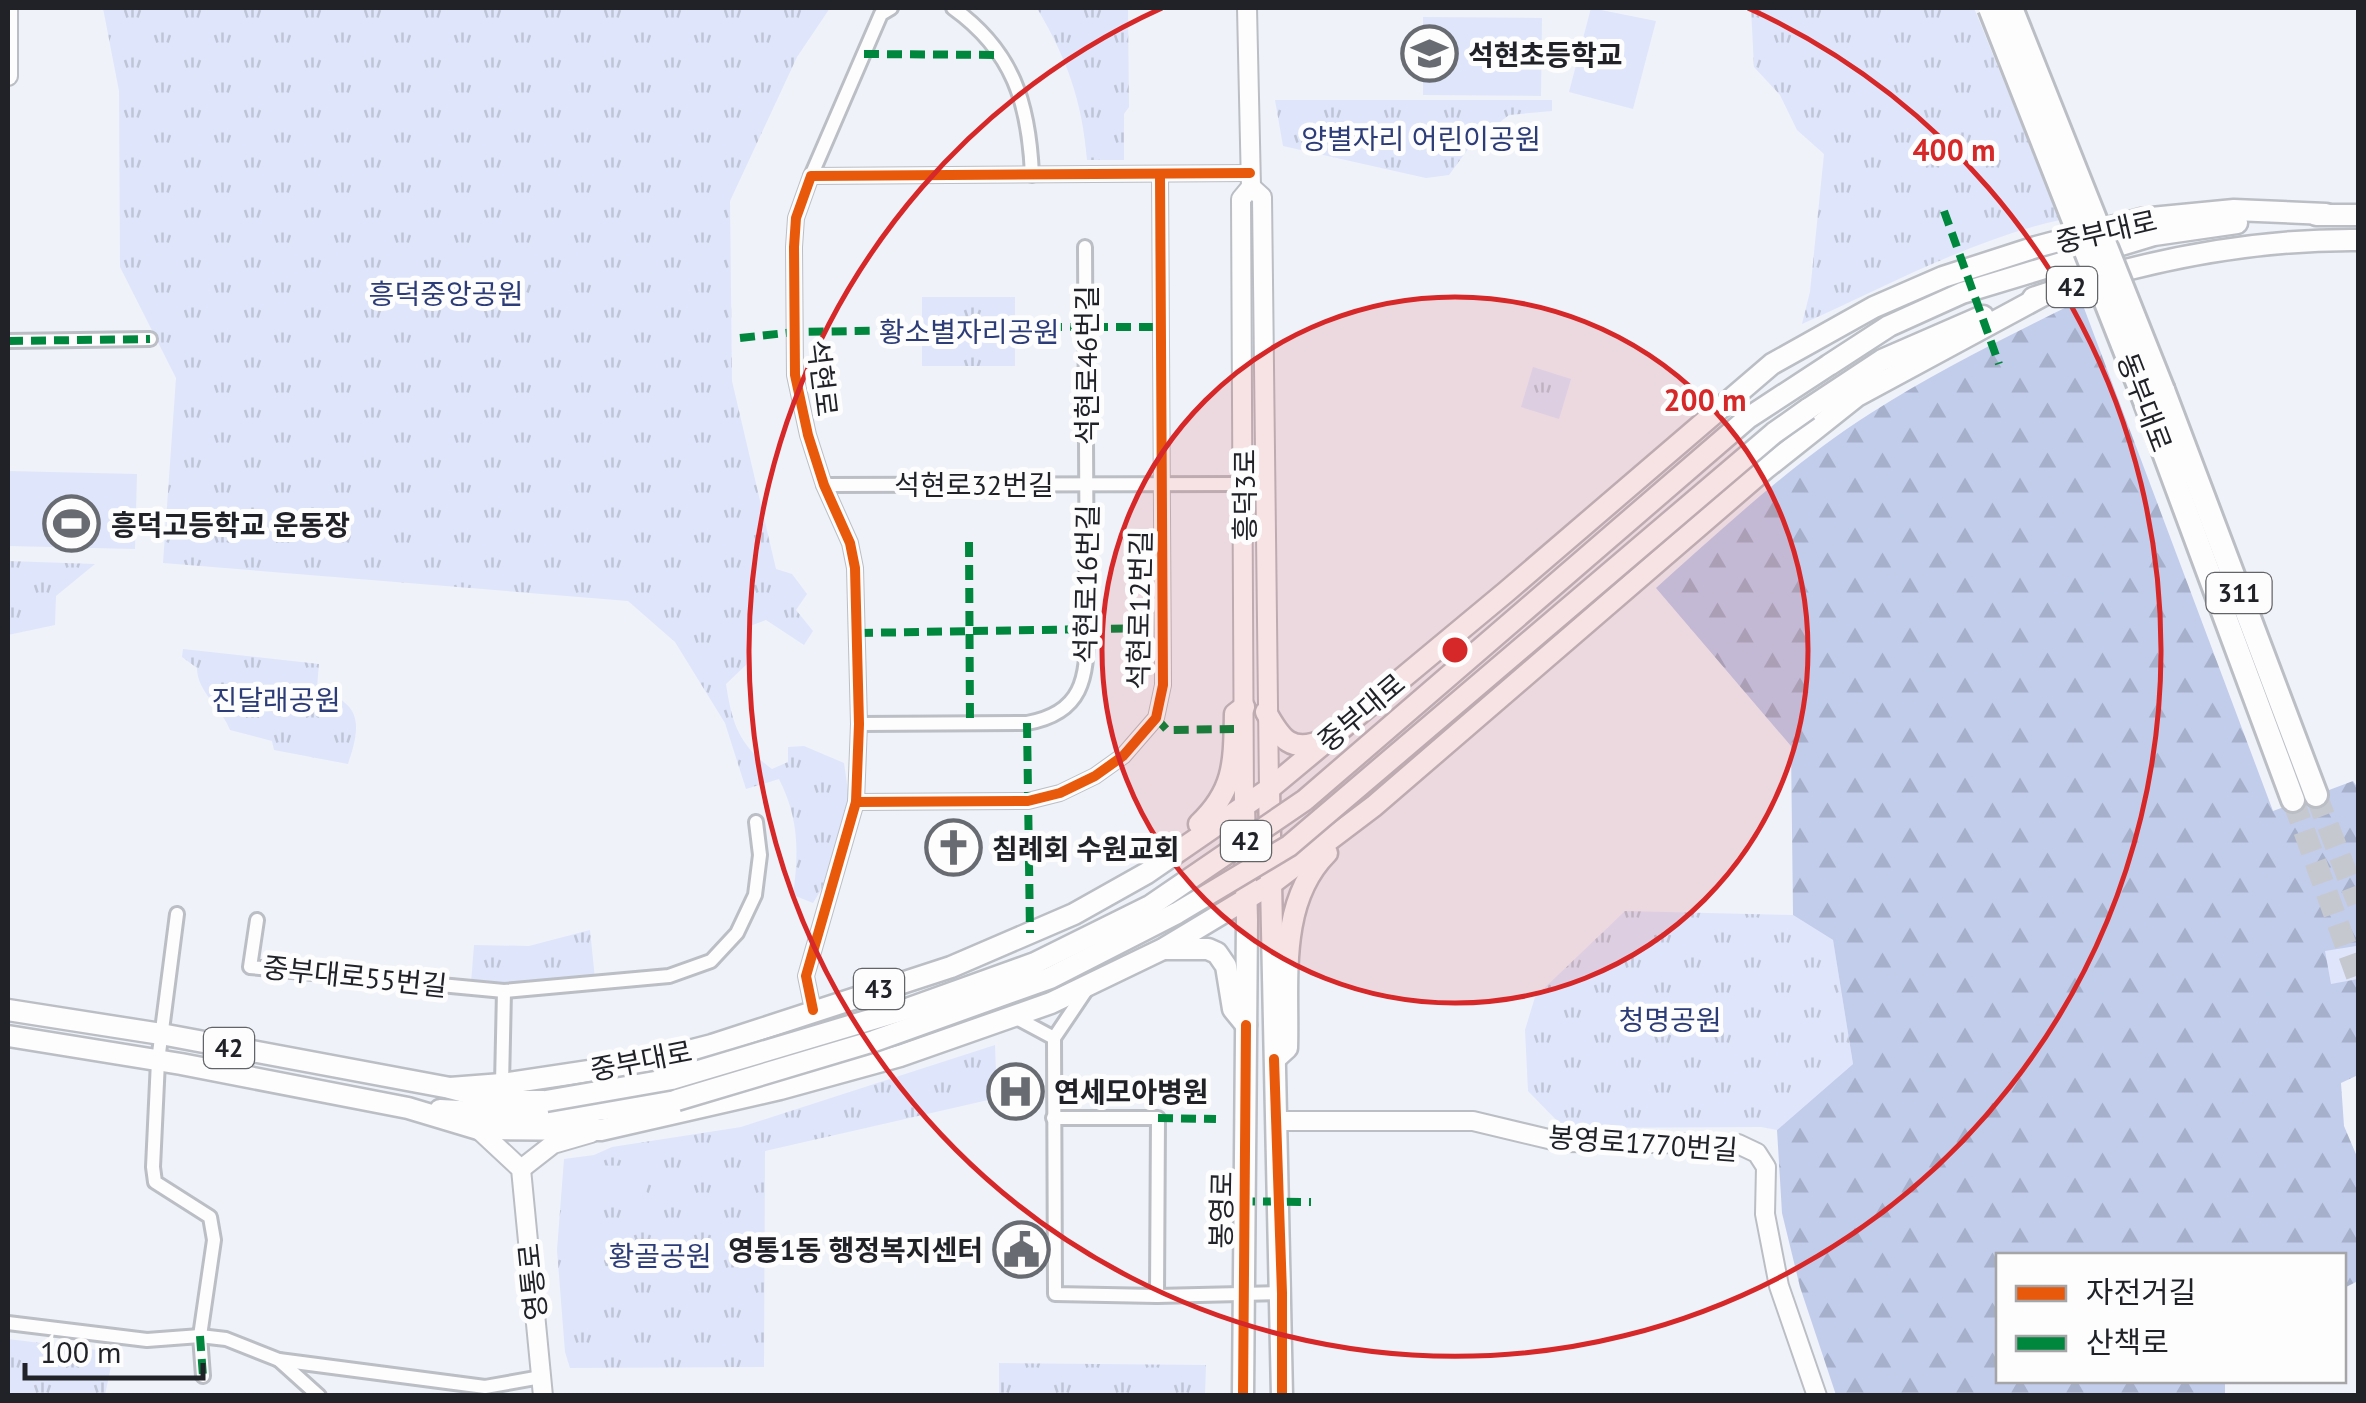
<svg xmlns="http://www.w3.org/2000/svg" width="2366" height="1403" font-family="'PT Sans','Noto Sans KR',sans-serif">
<defs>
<pattern id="grass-tufts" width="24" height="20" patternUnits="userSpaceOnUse" patternTransform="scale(2.5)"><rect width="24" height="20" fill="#dfe6fb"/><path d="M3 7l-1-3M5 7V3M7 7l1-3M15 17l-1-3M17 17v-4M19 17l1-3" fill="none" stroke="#bfc5d7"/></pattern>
<pattern id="forest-firs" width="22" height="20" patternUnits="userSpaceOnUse" patternTransform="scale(2.5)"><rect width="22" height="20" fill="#c2cdec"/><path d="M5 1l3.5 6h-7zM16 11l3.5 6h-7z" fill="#a6b0ca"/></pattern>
</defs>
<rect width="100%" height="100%" fill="#eff2f9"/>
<g fill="url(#grass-tufts)">
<path d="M103,8H830L797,57L730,201L732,381L776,569L792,574L807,594L796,610L813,631L804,645L766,620L750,626L747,664L726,684C732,724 739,745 772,769L788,762V747L804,746L844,763L849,798L822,888L813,903L793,895C799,853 799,818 779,779L746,789L725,723L675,642L628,601L163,563L176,378L120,267L119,91Z"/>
<path d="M1037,8H1128L1129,107L1124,114V160H1087C1082,100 1067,59 1037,8Z"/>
<path d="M1751,8H1974L2060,220C1970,240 1885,287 1802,324L1810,292L1824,154L1797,130L1780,95L1754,67Z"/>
<path d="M1275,100H1552V111L1509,115L1471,145L1449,175L1426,178L1283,146Z"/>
<rect x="922" y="297" width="93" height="69"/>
<path d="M1533,367L1571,379L1559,419L1521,407Z"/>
<path d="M8,561L95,564L56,596L55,625L8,635Z"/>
<path d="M183,649L319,664L317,687C326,693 338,696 345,703C364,718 354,745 348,764L274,750L272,741L230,730C222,708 197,692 197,668L182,657Z"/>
<path d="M1625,911L1793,915L1833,940L1853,1064L1777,1130L1761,1127L1564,1128L1528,1091L1525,1030L1535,997Z"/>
<path d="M590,930L595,979L504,987L471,983L474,945L529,946Z"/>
<path d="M995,1045L997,1098L765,1151L764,1367L570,1368L565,1352L557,1250L564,1159L594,1155L612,1147L741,1127Z"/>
<path d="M8,1339L114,1352L105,1395H8Z"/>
<path d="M999,1363L1206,1365L1205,1395H999Z"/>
</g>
<path fill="url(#forest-firs)" d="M2081,300L2273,811L2353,781L2358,788V1075L2341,1083L2344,1126L2358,1159V1281L2344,1288V1256H1998V1380L2225,1381V1395H1836L1800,1287L1782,1213L1777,1130L1853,1064L1833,940L1793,915L1791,746L1656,588C1724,527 1794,462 1871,413C1938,370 2010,335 2081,300Z"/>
<g fill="#dfe6fb">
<path d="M1591,8L1656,21L1633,109L1569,92Z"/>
<path d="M1423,17L1542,18L1541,96L1423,95Z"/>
<path d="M8,471L137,474L135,549L8,546Z"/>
<path d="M2356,946L2358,979L2331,984L2325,951Z"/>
<path d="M570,1165L647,1166L646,1206L570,1207Z"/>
<path d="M571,1212L603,1213L604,1266L624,1267L625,1299L570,1300Z"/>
</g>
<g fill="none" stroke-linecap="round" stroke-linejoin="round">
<g stroke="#c6c8cf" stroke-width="22" stroke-dasharray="22 11" stroke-linecap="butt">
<path d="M2316,795L2358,903"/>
<path d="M2293,800L2358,979"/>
</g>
<defs>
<g id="street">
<path d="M953,8C1013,51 1029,103 1032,175"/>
<path d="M811,176L881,14L891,8"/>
<path d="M8,341L150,339"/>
<path d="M824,485L1244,484"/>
<path d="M859,724L1027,723C1083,713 1087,678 1087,630L1085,247"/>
<path d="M856,802L1028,801L1060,793L1095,776L1123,756L1156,718L1163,685L1160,174"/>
<path d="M177,914L158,1061L153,1167L155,1182L210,1217L214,1240L200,1336L203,1376"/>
<path d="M257,920L250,967L504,991L669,976L711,961L737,933L755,895L760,855L756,822"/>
<path d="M813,1010L806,976L856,802L859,724L855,568L850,543L824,485L808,435L795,375L794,247L796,218L811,176L1250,173"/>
<path d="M1013,1016L1054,1038"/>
<path d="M1054,1038L1055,1294L1157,1296L1282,1293"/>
<path d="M1054,1038L1089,986"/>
<path d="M502,1084L504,991"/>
<path d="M1053,1118H1158L1157,1296"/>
<path d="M8,1323L147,1340L200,1336L226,1339L279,1360L485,1387L541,1377"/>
<path d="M279,1360L319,1396"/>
</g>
<g id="secondary">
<path d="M8,76V8"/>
<path d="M1251,187L1262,197L1269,789"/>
<path d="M1244,806L1241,199L1251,187L1247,8"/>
<path d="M1276,1121H1473L1561,1142L1738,1144L1757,1153L1766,1167L1765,1214L1779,1286L1817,1396"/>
<path d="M478,1129L521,1169L543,1396"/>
<path d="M521,1169L553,1144L591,1133"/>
</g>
<g id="primary">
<path d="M2316,215H2358"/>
<path d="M2033,298C2137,262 2248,239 2358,240"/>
<path d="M1829,365L1889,326L1962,293L2154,235L2237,223"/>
<path d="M1808,409L1882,360L1983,316"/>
<path d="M1266,712C1281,739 1291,754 1324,740"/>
<path d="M1269,789L1282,1396"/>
<path d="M1199,824C1235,790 1234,762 1235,714L1244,707"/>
<path d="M1165,949H1208L1217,953L1226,966L1233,1009L1246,1025"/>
<path d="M8,1010L161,1034L450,1088L499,1101H546"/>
<path d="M8,1036L181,1064L408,1108L478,1129L601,1130L780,1089L900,1056L1051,1003L1163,949L1271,884L1374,806L1765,469L1857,396L2044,295"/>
<path d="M1276,1058L1287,1048C1289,983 1277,903 1327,853"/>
<path d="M450,1088L502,1084L642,1063L712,1045L951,967L1074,914L1147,873L1269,789L1506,592L1772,364L1874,307L1943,277L2036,247L2141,219L2234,210L2326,214"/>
<path d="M440,1110L548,1116L677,1100"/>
<path d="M1243,1396L1247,920L1244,806"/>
</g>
<g id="highway">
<path d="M2163,390L2316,795"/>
<path d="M2143,396L2293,800"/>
</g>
</defs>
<use href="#street" stroke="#bbbec4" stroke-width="18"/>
<use href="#secondary" stroke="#bbbec4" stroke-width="22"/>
<use href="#primary" stroke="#bbbec4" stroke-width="25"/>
<use href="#highway" stroke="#bbbec4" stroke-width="28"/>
<use href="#street" stroke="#fdfdfe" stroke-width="12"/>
<use href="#secondary" stroke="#fdfdfe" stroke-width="18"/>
<use href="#primary" stroke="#fdfdfe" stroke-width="20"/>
<use href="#highway" stroke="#fdfdfe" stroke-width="22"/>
<defs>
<g id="primary-bridge">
<path d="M677,1100L874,1041L1050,978L1177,913L1289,846L1774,433L1808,409"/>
<path d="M546,1101L672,1079L910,1008L1035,963L1150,906L1305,800L1748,418L1829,365"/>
</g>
<g id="highway-bridge">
<path d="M1990,8L2143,396"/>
<path d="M2011,8L2163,390"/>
</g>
</defs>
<use href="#primary-bridge" stroke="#bbbec4" stroke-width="25" stroke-linecap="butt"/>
<use href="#highway-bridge" stroke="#bbbec4" stroke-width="28" stroke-linecap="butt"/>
<use href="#primary-bridge" stroke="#fdfdfe" stroke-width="20"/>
<use href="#highway-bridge" stroke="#fdfdfe" stroke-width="22"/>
<g stroke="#00873e" stroke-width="8" stroke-dasharray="15 8" stroke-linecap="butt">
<path d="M864,54L1000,55"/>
<path d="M1944,211L1999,364"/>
<path d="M1024,327H1161"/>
<path d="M740,338L795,332L914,330"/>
<path d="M8,341L150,339"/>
<path d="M969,542L970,724"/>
<path d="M858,633L1163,628"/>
<path d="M1156,718L1167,730L1234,729"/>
<path d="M1027,723L1030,933"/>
<path d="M1158,1118L1216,1119"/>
<path d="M1217,1201L1311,1202"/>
<path d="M200,1336L203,1376"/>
</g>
<defs>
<g id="cycleway">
<path d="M856,802L1028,801L1060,793L1095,776L1123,756L1156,718L1163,685L1160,174"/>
<path d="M813,1010L806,976L856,802L859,724L855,568L850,543L824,485L808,435L795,375L794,247L796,218L811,176L1250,173"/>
<path d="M1274,1059L1282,1293V1396"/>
<path d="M1243,1396L1246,1025"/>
</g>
</defs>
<use href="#cycleway" stroke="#fdfdfd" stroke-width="16"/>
<use href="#cycleway" stroke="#e8590c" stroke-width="10"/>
</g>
<circle cx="1455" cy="650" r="353" fill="#d62828" fill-opacity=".12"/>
<g fill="none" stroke="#d62828" stroke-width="5">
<circle cx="1455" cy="650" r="353"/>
<path d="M1748 8A706 706 0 1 1 1162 8"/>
</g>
<defs>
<symbol id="school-ring" viewBox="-11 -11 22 22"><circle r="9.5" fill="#fdfdfd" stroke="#686b71" stroke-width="1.5"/><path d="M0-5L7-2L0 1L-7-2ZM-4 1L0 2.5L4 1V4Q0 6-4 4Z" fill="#686b71"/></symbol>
<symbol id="stadium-ring" viewBox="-11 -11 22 22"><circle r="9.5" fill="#fdfdfd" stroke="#686b71" stroke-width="1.5"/><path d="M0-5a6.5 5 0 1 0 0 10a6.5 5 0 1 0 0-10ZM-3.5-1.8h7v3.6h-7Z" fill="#686b71"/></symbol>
<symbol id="church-ring" viewBox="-11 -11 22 22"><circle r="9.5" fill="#fdfdfd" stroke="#686b71" stroke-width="1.5"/><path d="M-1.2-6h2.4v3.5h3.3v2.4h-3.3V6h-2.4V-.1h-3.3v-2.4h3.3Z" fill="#686b71"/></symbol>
<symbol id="hospital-ring" viewBox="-11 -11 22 22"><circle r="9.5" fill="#fdfdfd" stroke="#686b71" stroke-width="1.5"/><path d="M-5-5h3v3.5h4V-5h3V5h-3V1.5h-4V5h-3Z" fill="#686b71"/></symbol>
<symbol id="civic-ring" viewBox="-11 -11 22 22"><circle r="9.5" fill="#fdfdfd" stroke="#686b71" stroke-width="1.5"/><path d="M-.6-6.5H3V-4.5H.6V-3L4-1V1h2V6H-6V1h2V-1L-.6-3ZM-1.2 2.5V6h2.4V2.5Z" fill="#686b71"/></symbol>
</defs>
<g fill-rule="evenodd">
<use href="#school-ring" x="1398" y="22" width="63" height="63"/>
<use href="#stadium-ring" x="40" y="492" width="63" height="63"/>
<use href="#church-ring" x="922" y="816" width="63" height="63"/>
<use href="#hospital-ring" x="984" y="1060" width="63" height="63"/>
<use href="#civic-ring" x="990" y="1218" width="63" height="63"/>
</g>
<g text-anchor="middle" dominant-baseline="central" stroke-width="10" stroke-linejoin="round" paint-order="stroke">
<g fill="#fdfdfd" stroke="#626468" stroke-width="2.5">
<rect x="2047" y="267" width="50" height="40" rx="8"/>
<rect x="2206.5" y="573" width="65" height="40" rx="8"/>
<rect x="1221" y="821" width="50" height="40" rx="8"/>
<rect x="854" y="969" width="50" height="40" rx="8"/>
<rect x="204" y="1028" width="50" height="40" rx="8"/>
</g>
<g font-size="25" font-weight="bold" fill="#202228">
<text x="2072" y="287">42</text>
<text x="2239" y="593">311</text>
<text x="1246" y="841">42</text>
<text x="879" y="989">43</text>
<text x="229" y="1048">42</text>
</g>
<g font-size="28" font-weight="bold" fill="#202228" stroke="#fdfdfd" text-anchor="start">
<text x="1468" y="54">석현초등학교</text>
<text x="111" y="524">흥덕고등학교 운동장</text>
<text x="992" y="848">침례회 수원교회</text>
<text x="1054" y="1091">연세모아병원</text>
<text x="983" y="1249" text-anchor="end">영통1동 행정복지센터</text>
</g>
<g font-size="28" fill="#2c3c78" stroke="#fdfdfd">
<text x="1421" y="138">양별자리 어린이공원</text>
<text x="446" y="293">흥덕중앙공원</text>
<text x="969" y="331">황소별자리공원</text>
<text x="276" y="699">진달래공원</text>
<text x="1670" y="1019">청명공원</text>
<text x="660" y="1255">황골공원</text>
</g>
<g font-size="28" fill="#202228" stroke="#fdfdfd">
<text transform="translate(2106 231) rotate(-13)">중부대로</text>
<text transform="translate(1086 365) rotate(-90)">석현로46번길</text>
<text transform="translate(823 378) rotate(83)">석현로</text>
<text transform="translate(2145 402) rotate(69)">동부대로</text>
<text x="974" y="484">석현로32번길</text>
<text transform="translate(1244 495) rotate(-90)">흥덕3로</text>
<text transform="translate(1086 584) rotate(-89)">석현로16번길</text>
<text transform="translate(1139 610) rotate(-89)">석현로12번길</text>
<text transform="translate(1361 712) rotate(-40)">중부대로</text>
<text transform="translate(355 976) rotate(6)">중부대로55번길</text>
<text transform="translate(641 1060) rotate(-11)">중부대로</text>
<text transform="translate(1643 1143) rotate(4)">봉영로1770번길</text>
<text transform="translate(1221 1210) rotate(-89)">봉영로</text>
<text transform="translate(532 1282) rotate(-96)">영통로</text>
</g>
</g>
<circle cx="1455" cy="650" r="15" fill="#d62828" stroke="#fdfdfd" stroke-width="5"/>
<g font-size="30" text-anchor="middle" font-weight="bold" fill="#d62828" stroke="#fdfdfd" stroke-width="10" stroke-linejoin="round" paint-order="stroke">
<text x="1954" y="161">400 m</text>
<text x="1705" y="411">200 m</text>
</g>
<rect width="2366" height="1403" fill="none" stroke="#202228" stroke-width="20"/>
<rect x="1996" y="1253" width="350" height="130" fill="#fdfdfd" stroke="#a5a5a8" stroke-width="2.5"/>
<rect x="2016" y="1286" width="50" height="15" fill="#e8590c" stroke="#a5a5a8" stroke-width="2.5"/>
<text x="2086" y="1303" font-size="30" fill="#202228">자전거길</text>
<rect x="2016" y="1336" width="50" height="15" fill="#00873e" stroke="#a5a5a8" stroke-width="2.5"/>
<text x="2086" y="1353" font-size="30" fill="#202228">산책로</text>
<path d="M25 1363v15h178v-15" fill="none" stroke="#202228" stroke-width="5"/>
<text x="40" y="1363" font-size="30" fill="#202228" stroke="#fdfdfd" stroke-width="8" paint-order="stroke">100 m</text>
</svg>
